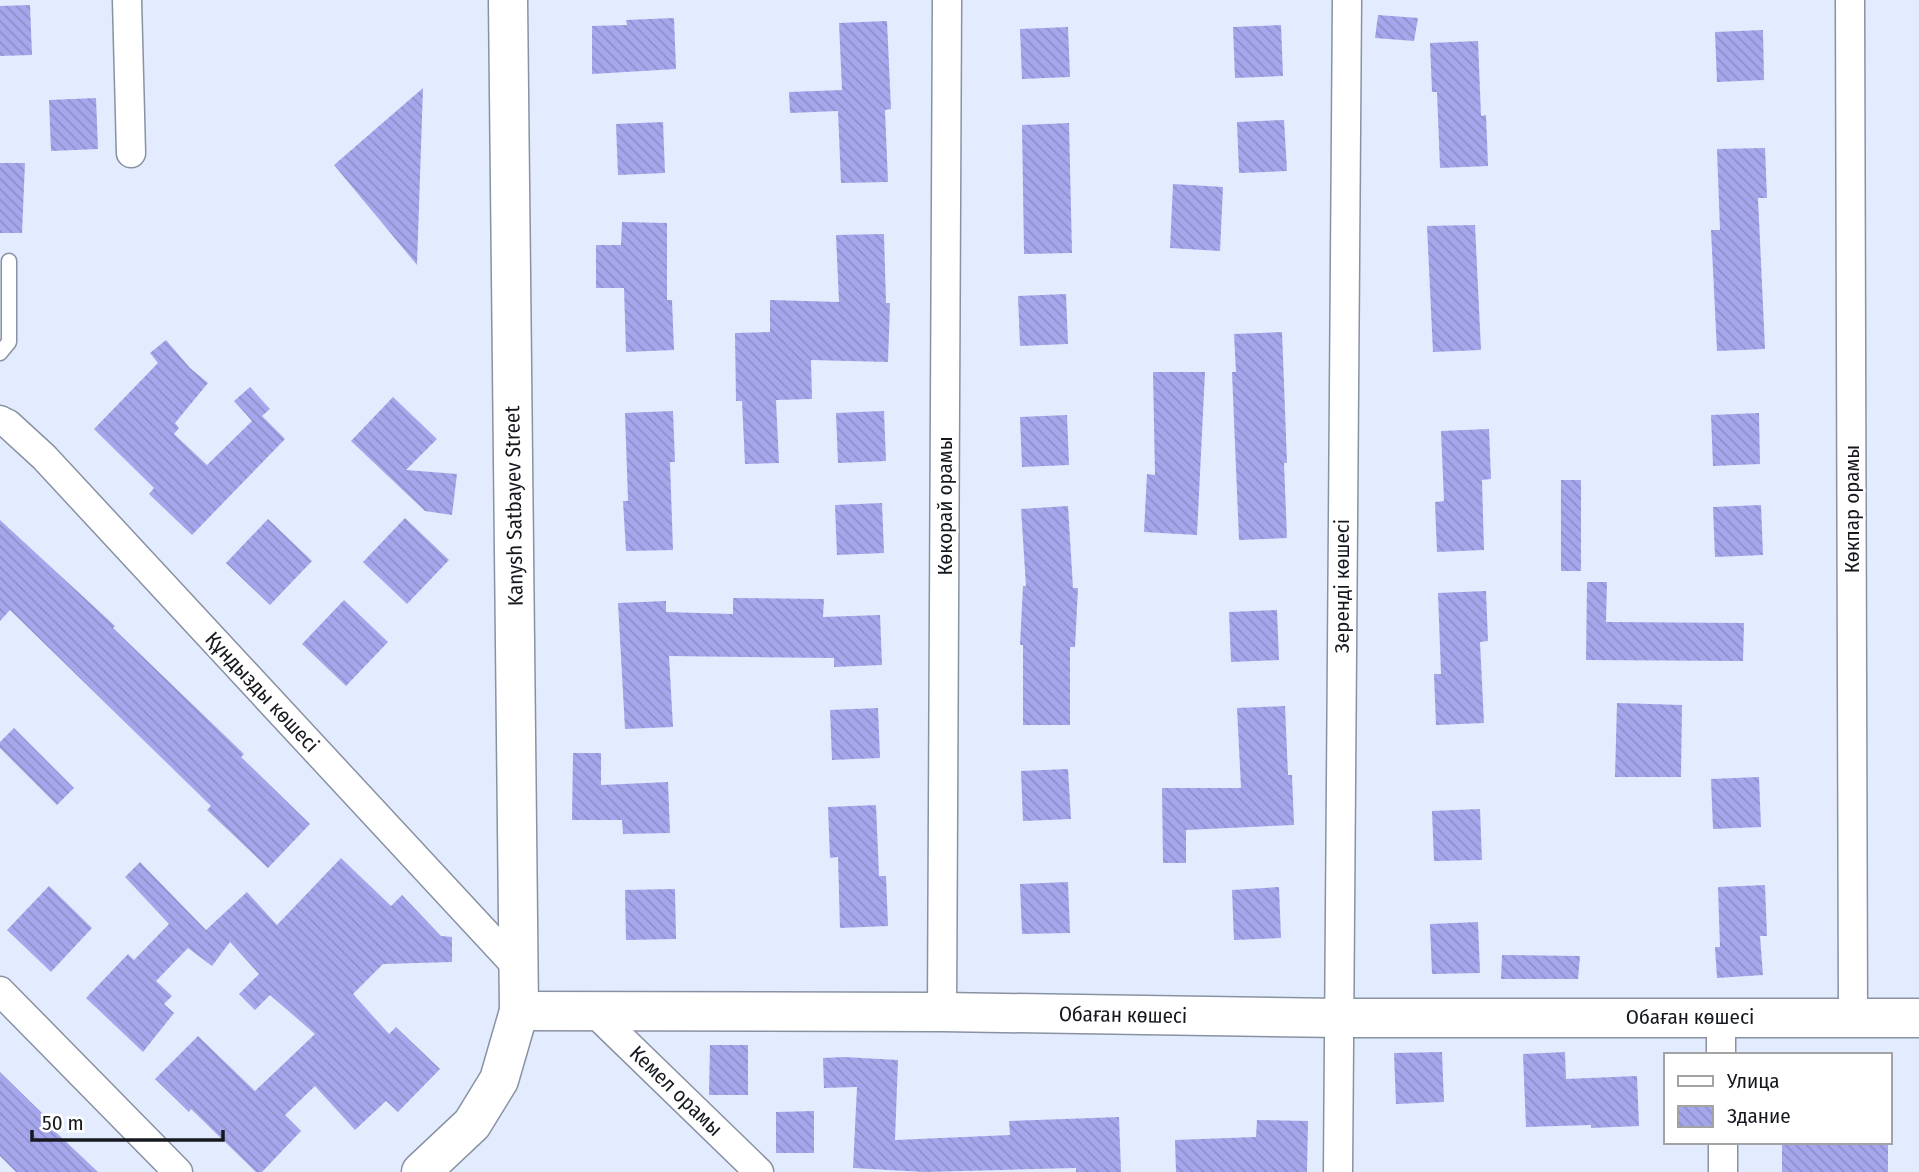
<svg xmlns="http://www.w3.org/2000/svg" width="1919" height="1172" font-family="'Fira Sans Condensed',sans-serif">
<defs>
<pattern id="building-back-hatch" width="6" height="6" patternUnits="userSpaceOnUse" patternTransform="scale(1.75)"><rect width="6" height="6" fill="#a6a6ec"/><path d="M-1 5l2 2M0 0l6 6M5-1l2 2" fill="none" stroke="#8e8eca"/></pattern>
</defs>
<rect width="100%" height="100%" fill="#e3ecfe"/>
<g fill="url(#building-back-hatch)">
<path d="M30,5L32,55L0,56V6Z"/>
<path d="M1378,15L1418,18L1414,41L1375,38Z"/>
<path d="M674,18L676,69L592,74V26L627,25L626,20Z"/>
<path d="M887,21L891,109L885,110L888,182L841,183L838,111L790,113L789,92L842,90L839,23Z"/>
<path d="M1281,25L1283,76L1235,78L1233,27Z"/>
<path d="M1068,27L1070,77L1022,79L1020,29Z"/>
<path d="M1763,30L1764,80L1717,82L1715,32Z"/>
<path d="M1478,41L1481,116L1486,115L1488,166L1440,168L1437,92H1432L1430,43Z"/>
<path d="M423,88L417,265L334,165Z"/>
<path d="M96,98L98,149L51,151L49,100Z"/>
<path d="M1284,120L1287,171L1239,173L1237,122Z"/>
<path d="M663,122L665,173L618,175L616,124Z"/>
<path d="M1069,123L1072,253L1024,254L1022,125Z"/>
<path d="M1765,148L1767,198H1758L1765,349L1717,351L1711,230H1720L1717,149Z"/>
<path d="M0,163H25L22,233H0Z"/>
<path d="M1173,184L1223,187L1220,251L1170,248Z"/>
<path d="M622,222L667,223V300H672L674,350L626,352L624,288H596V245H621Z"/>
<path d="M1475,225L1481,350L1433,352L1427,226Z"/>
<path d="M884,234L886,303H890L888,362L811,360L812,399L776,400L779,463L745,464L742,401H736L735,333L770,332V300L839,302L836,235Z"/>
<path d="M1066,294L1068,344L1020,346L1018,296Z"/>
<path d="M1282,332L1287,463H1284L1287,538L1239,540L1232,372H1236L1234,334Z"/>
<path d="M166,340L190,368L208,383L175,423L179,428L174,434L207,465L252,421L234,401L250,387L270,409L262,416L285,439L192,535L149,494L154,488L94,429L158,363L150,353Z"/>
<path d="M1153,372H1205L1197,535L1144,532L1147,474L1155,475Z"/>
<path d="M393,397L437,439L406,470L457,474L452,515L425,511L351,441Z"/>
<path d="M673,411L675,462H670L673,550L626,551L623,501H628L625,413Z"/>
<path d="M884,411L886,461L838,463L836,413Z"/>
<path d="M1759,413L1760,464L1713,466L1711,415Z"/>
<path d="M1067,415L1069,465L1022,467L1020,417Z"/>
<path d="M1489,429L1491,479L1482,480L1484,550L1437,552L1435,502L1444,501L1441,431Z"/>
<rect x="1561" y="480" width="20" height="91"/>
<path d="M882,503L884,553L837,555L835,505Z"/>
<path d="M1761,505L1763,555L1715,557L1713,507Z"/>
<path d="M1068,506L1073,588H1078L1075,647H1070V725H1023V645H1020L1023,586H1026L1021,509Z"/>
<path d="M405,518L449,560L407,604L363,562Z"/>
<path d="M268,519L312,561L270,605L226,563Z"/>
<path d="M0,520L115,626L113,628L244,754L241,757L310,824L268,868L207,810L211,806L10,610L0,621Z"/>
<path d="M1587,582H1607L1606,622L1744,623L1743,661L1586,660Z"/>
<path d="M1486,591L1488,641L1480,642L1484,723L1436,725L1434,674H1441L1438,593Z"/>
<path d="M733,598L824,599L823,617L880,615L882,665L834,667V658L669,656L673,727L625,729L618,603L666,601V612L733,614Z"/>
<path d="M344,600L388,642L346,686L302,644Z"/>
<path d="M1277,610L1279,660L1231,662L1229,612Z"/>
<path d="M1617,703L1682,705L1681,777H1615Z"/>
<path d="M1285,706L1288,775H1292L1294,825L1186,830V863H1163L1162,788H1241L1237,708Z"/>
<path d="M878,708L880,758L832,760L830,710Z"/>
<path d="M14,728L74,788L57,805L0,748V742Z"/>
<path d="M573,753H601V785L668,782L670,833L623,834L622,820H572Z"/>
<path d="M1068,769L1071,819L1023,821L1021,771Z"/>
<path d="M1759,777L1761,827L1713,829L1711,779Z"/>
<path d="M876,805L879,876H886L888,926L840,928L838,857L830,858L828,807Z"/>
<path d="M1480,809L1482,860L1434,861L1432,811Z"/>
<path d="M341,858L391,906L402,895L441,936L452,937V962L383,964L353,994L389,1034L396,1027L440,1069L398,1112L386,1101L355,1130L315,1086L285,1115L301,1131L262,1172H256L191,1109L189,1112L155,1079L198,1036L255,1091L315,1034L270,995L255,1010L239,994L259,974L230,942L212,966L188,948L156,981L172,996L164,1004L174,1013L143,1052L86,998L128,954L134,960L169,924L125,877L140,862L206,930L247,892L277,925Z"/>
<path d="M1068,882L1070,933L1022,934L1020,884Z"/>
<path d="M1765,885L1767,936H1760L1763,975L1717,978L1715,947H1720L1718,887Z"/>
<path d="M49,886L92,928L51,972L7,930Z"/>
<path d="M1279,887L1281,938L1234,940L1232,890Z"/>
<path d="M675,889L676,939L626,940L625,890Z"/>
<path d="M1478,922L1480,973L1432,974L1430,924Z"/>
<path d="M1502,955L1580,956L1578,979H1501Z"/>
<path d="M710,1045H748V1095H709Z"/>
<path d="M1442,1052L1444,1102L1396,1104L1394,1053Z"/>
<path d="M1565,1052L1566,1079L1637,1076L1639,1126L1591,1128V1125L1526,1127L1523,1054Z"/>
<path d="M844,1057L898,1060L895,1140L1010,1135L1009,1121L1119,1117L1121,1172H1076V1168L925,1172L853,1168L857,1087L824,1088L823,1058Z"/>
<path d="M0,1072L46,1117L43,1120L98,1172H16L0,1156Z"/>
<path d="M814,1111V1153H776V1112Z"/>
<path d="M1257,1120L1308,1121L1307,1172H1176L1175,1140L1256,1137Z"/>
<rect x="1782" y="1142" width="106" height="30"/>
</g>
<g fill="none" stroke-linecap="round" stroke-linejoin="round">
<defs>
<path id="lane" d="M0,353L9,342V261"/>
<g id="street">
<path d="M127,0L131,153"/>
<path d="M1850,0L1853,1017"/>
<path d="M0,420L8,424L44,457L519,969"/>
<path d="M0,991L178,1172"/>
<path d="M593,1011L759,1172"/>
<path d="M942,1012L947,0"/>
<path d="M1721,1017V1055"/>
<path d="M1723,1142V1172"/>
<path d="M1338,1172L1347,0"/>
</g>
<g id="secondary">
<path d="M519,1011L942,1012L1339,1018H1919"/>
<path d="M421,1172L472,1124L499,1080L519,1011L508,0"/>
</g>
</defs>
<use href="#lane" stroke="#8992a3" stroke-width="17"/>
<use href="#street" stroke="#8992a3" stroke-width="31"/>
<use href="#secondary" stroke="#8992a3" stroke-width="41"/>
<use href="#lane" stroke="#fff" stroke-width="14"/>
<use href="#street" stroke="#fff" stroke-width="28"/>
<use href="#secondary" stroke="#fff" stroke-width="38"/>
</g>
<g text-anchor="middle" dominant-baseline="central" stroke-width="5" stroke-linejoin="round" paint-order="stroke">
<g font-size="21" fill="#15181e" stroke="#fff">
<text transform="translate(514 506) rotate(-91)">Kanysh Satbayev Street</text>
<text transform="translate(945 506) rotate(-90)">Көкорай орамы</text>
<text transform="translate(1852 509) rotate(-90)">Көкпар орамы</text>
<text transform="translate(1342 586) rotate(-90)">Зеренді көшесі</text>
<text transform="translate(262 692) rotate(47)">Құндызды көшесі</text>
<text transform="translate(1123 1015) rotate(1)">Обаған көшесі</text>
<text x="1690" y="1017">Обаған көшесі</text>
<text transform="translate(676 1091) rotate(44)">Кемел орамы</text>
</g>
</g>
<rect x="1664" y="1053" width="228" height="91" fill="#ffffff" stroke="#a1a3a5" stroke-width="2"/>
<rect x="1678" y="1076" width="35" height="10" fill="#ffffff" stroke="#a1a3a5" stroke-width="2"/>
<text x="1727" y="1088" font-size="21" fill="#15181e">Улица</text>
<rect x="1678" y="1106" width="35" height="21" fill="url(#building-back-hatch)" stroke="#a1a3a5" stroke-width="2"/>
<text x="1727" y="1123" font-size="21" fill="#15181e">Здание</text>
<path d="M32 1130v10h191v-10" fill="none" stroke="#15181e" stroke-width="3.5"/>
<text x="42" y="1130" font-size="21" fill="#15181e" stroke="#ffffff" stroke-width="5" paint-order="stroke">50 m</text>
</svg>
